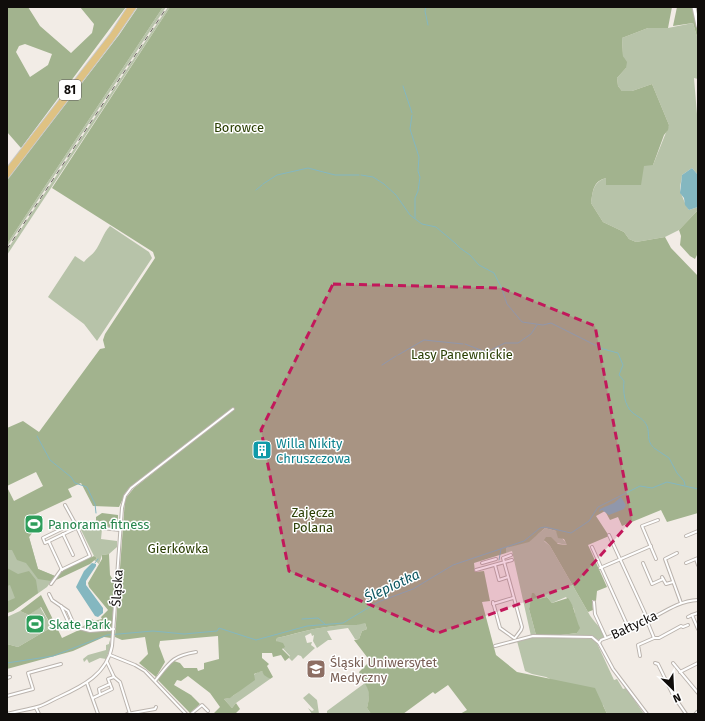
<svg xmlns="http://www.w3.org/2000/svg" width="705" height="721" font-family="'Fira Sans',sans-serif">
<rect width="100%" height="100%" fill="#f2ece6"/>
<g fill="#b7c3a9">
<path d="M163,7H166L7,247V244Z"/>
<path d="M168,7H170L7,255V250Z"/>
<path d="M693,23L698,40V79L694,78L698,126V175L692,168L682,175C682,180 680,184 680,189C680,192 686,206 689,210L698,207V210L679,230L665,237L636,242L629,239L624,232L603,222L591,203C593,191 593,182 606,178V184L644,165H653L669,125L652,84L632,91H622L618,86L617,78L626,68L623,56L622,38L648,28H668Z"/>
<path d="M110,226L149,252L152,258L97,341L84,324L48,297L75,256L84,262C88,257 92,255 95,251C101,243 103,233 110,226Z"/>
<path d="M7,517L32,533L29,537L38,569L55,576L47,587L13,611L7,613Z"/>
<path d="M83,526L102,529L101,539L117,541V547L109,554L102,555L99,564L94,560L97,558L94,556L80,528Z"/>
<path d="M545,528L556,531L568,545L544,541L550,546L588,612C593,622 601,626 605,637L598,640L592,636H553L577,633L579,628L576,620L574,609L566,597L552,603L547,597L531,601L529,609L536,635L531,636L512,551L506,553V548C523,542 531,541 545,528Z"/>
<path d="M40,607L52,627L18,647L7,644V617L20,611L29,615Z"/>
<path d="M360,623H365L367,629L362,631L359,639H355L348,628L327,631L332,640H328L317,648L313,641L314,635L312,636L311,633L305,636L307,643L312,642L311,645L315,648L303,659L301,656L298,655L292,661L289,658L290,656L276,641L277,638C306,631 327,624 357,625Z"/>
<path d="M534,637L595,639L614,680L617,679L623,689L626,688L644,714H607L603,705L546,677L532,674L525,671L517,641Z"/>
<path d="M109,640L111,646L106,659L100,658L89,663L87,659L84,662L83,659L88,655L106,650V645L109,644Z"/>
<path d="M262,671L270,679L236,703L232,708L224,699C241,698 246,674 262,671Z"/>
<path d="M365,683C371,690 369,700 367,708L371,714H327V711Z"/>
<path d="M309,693L317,700L319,714H312L308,708L312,711L314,710L303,698Z"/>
</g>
<g fill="#a2b38e" fill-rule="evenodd">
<path d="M7,7H28L40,26L71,53L92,33L94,24L80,7H126L21,148L7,132ZM25,44L52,54L48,65L30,77L16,52L19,46Z"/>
<path d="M138,7H163L7,244V180L119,35Z"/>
<path d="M170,7H672L668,28H648L622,38L623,56L627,62L626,68L617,78L618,86L622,91H632L652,84L669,125L668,130L664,135L653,165L644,166L641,185H606V178C593,181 593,191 591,203L603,222L624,232L629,239L636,242L665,237L671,248L698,276V513L667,522L661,510L622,526L618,517L610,520L605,511L596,516L609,536L588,545L607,587L597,591L596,601L592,600L593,610L588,612L550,546L544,540L546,537H551L558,544L567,545L564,539L558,538L556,531L545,528L529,542L506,548V553L474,563L475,572L484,571L490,601L482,602L496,655L517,672L595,688L607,714H460L467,710L448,685L435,694L433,692L403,714H371L367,708C372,687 366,689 359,672L370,661L354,640L359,639L362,631L367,629L365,623L357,625C328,624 305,631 277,638L276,641L283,643L285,647L282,649L290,657L285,661L281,655L273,657L272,653H262V658L269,664L267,666L273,677L270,679L264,675L262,671L254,674L255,680L230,698L224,699L232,708L236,703L240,709L235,714H213L220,707L210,693L188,676L181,681L177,680L174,685L191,695L200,704L190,713L157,679L174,661L180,663L184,668H197L198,671L204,669V663L219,659L218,636L160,641L159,646L165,662L156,677L139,663L148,654L145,637L122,640L115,637L125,499L134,488L183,449L182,447L126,492L119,507L93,506L81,483L68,489L72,497L25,519L32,533L29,537L38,569L55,576L51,581L38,579L26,563L17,560L12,550H7V487L14,501L43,486L36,472L7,486V428L23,421L39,432L100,349L105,348L103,340L105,334L155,258L153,252L52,188Z"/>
<path d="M677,7H698V40L693,23L673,26Z"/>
<path d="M698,210V253L695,259L690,256L680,245L681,236L679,230Z"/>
<path d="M102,513L118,515V529L96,524V517Z"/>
<path d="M109,554L110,575L115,583L111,638L104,637L73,651L7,669V644L18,647L52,627L41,607L29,615L20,611L41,595L62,638L79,630L92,619L94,621L102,619L101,617L108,610L89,587L88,583L102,559V555Z"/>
<path d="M94,556L97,558L90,564L54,581L61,571Z"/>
<path d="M7,568L18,574L29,571L36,580L38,593L13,611L7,613L8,601L15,598L10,585L7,586Z"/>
<path d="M532,593H534L538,599L547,597L552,603L568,598C575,607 575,618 580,628L577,633L553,636L536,635L529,609Z"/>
</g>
<g fill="#84b7c0">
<path d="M692,168L698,175V207L689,210L685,205L684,198L680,193L682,175Z"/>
<path d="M621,497L626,505L624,509L609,515L602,510L599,512L600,509L614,503Z"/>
<path d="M92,563L96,564V566L86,581V585L103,608V613L98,617L95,616L76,587L84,571Z"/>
</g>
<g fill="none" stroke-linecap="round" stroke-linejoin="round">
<g stroke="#84b7c0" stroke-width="1">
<path d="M426,7L425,11L428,25"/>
<path d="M403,86L412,113"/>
<path d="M412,115L410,129L419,157L418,171L420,177L418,191L415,198V218"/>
<path d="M361,175L373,177L384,184L396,195L410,215L422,224L436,227L455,243L460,248L470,255L479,265L494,273L502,289L507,304L522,322L543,325L551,323L603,349L618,353L623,365L619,375L624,381C623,391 624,406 633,413C638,417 644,419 647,426C650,433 646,440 653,447"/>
<path d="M263,184L277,175L308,168L335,175H359"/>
<path d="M256,190L262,185"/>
<path d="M465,344L478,349"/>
<path d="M471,354L478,349L487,352L505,343H518L531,334L537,325"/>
<path d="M398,355L424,340L463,344"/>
<path d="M466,356L470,354"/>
<path d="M382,365L396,356"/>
<path d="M37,436L50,460L71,477L75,483L87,487L95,504L96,513"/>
<path d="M654,448L669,458L677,473L684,481L685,485"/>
<path d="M499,560L501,549"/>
<path d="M95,563L98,559"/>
<path d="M302,619L318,618L326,625"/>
<path d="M7,663L53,656L107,635L153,631L184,634L217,631L219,628L256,640L307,626L343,623L378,602L413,589L453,565L524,541L540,528L545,527L571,533L589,521L598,507L640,486L652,488L667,482L698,489"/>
</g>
<defs>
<g id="minor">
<path d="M65,505L76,525L120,530"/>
<path d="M74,523L43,538L45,543L76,528"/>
<path d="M63,534L73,555"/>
<path d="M609,535L648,620"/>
<path d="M686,536L698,531"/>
<path d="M49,542L62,570"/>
<path d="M592,547L629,629"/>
<path d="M677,553L665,559L681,603"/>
<path d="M511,555L503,558L522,627L521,630L515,638"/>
<path d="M656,559L642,526L658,520"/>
<path d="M696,559L698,565"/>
<path d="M482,563L496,559"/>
<path d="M643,563L652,584L663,579"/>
<path d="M686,563L698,558"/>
<path d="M495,565L499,580L508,577"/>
<path d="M600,568L651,546"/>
<path d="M476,570L512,560"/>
<path d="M662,577L666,584L673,582"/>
<path d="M51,584L61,570L90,556L76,525"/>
<path d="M49,594L52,600L68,611L75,627L90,631L114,629"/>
<path d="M493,602L500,628L514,638"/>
<path d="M594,602L595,614L606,638"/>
<path d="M493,604L513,598"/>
<path d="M61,606L71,628L75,627"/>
<path d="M698,613L692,615L698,629"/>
<path d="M688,617L692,615"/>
<path d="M647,621L654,638"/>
<path d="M599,643L601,640C616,634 632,629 647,621C664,612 678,601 698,600"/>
<path d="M495,646L533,636L592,637L599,643L613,669L647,714"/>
<path d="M110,655L135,665L145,671L186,714"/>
<path d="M640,656L638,645L654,638H659L681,626L683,627L688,625"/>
<path d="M107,662L114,677L120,682L130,714"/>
<path d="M655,663L658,664L673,695L686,714"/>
<path d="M673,663L698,693"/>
<path d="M680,672L698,663"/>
<path d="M7,678L10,677"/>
<path d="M155,681C170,662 172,656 196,652"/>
<path d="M87,683L98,714"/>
<path d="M100,694L99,689L110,684"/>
<path d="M7,696L33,689L28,673L61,664"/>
<path d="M93,698L112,689L108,679L114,677"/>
<path d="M36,708L39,714"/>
<path d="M7,714C17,711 27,710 37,707C45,705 52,700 59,697C83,686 107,674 112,646L122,508L125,496L131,488L233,409"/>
<path d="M127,714L155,709L156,707"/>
<path d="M191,714L202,705L208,711"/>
</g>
<g id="tertiary">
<path d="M694,7L698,26"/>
<path d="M696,714L698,712"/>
</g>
<g id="primary">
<path d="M7,171L112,35L130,7"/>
<path d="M7,176L112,39L134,7"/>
</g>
</defs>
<use href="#minor" stroke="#bbb4ae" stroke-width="4"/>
<use href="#tertiary" stroke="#bbb4ae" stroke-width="5"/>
<use href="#primary" stroke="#cacac9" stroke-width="6"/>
<use href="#minor" stroke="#fff" stroke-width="2"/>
<use href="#tertiary" stroke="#fff" stroke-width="3"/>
<use href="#primary" stroke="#dfc283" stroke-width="4"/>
<path stroke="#65615e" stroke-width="1" stroke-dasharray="5 5" stroke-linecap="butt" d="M7,249L167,7"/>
</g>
<path fill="#c2185b" fill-opacity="0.2" stroke="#c2185b" stroke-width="3" stroke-dasharray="8 5" stroke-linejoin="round" d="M333,284L501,288L595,326L632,520L575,584L438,633L289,571L261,430Z"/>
<defs>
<symbol id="building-square" viewBox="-11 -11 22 22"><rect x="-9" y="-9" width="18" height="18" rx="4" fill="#0f9aa8" stroke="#fff"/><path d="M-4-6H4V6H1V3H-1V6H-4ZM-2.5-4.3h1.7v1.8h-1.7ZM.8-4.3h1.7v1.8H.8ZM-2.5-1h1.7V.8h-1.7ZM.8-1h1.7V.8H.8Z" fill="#fff"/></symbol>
<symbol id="stadium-square" viewBox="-11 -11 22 22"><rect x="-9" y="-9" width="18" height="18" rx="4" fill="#2e9e5b" stroke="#fff"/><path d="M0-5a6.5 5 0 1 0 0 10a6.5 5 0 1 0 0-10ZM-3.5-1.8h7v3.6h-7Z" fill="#fff"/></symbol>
<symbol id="university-square" viewBox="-11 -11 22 22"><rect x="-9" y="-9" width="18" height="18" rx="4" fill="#8d6e63" stroke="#fff"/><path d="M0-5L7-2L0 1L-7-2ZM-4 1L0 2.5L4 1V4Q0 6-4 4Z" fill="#fff"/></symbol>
</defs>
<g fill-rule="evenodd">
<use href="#building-square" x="251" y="439" width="22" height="22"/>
<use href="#stadium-square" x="23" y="513" width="22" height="22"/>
<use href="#stadium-square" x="24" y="613" width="22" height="22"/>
<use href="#university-square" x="305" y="658" width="22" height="22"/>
</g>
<g text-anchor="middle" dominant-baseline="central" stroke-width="3" stroke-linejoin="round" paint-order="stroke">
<rect fill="#fff" stroke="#585654" stroke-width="1" x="59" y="80" width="22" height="20" rx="3"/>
<g font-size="12" font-weight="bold" fill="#100d0b">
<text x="70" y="90">81</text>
</g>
<g font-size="13" fill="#2b3f04" stroke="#fff">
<text x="239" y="127">Borowce</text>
<text x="462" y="354">Lasy Panewnickie</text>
<text x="313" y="512">Zajęcza<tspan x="313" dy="15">Polana</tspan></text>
<text x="178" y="548">Gierkówka</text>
</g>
<g font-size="13" fill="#0d838f" stroke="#fff" text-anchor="start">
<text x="276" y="443">Willa Nikity<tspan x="276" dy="15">Chruszczowa</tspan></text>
</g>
<g font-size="13" fill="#27864d" stroke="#fff" text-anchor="start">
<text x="48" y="524">Panorama fitness</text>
<text x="49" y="624">Skate Park</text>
</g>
<g font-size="13" fill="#100d0b" stroke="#fff">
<text transform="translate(117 588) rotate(-86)">Śląska</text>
<text transform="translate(634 625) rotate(-25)">Bałtycka</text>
</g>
<g font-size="13" fill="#785e54" stroke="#fff" text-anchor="start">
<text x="330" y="662">Śląski Uniwersytet<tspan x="330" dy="15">Medyczny</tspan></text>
</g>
<g font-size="14" font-style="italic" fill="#0d5661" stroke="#fff">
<text transform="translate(392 586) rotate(-25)">Ślepiotka</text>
</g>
</g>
<rect width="705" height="721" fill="none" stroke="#100d0b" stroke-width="16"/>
<g transform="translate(673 689) rotate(156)" stroke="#ffffff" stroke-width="3" paint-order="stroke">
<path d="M0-3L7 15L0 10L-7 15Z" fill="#100d0b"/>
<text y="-6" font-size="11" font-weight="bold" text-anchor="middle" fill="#100d0b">N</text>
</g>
</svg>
